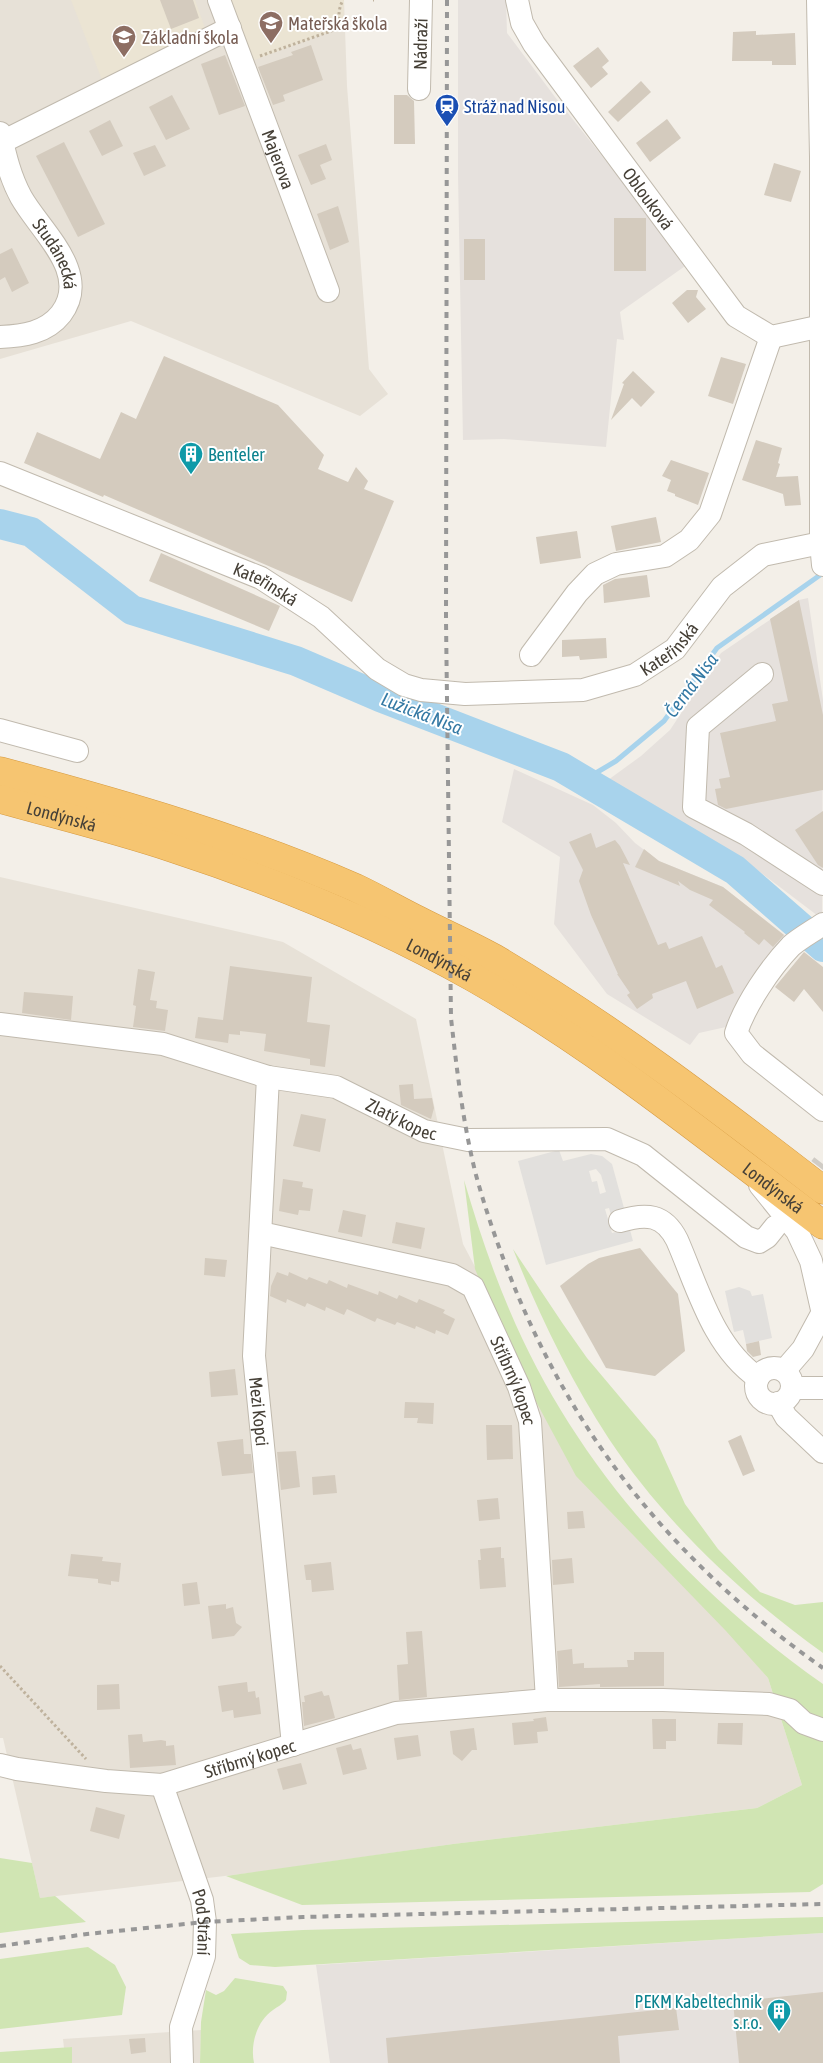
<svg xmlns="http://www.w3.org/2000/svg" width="823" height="2063" font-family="'Asap Condensed',sans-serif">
<rect width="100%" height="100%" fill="#f3efe8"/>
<g fill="#e7e1d7">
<path d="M0,0H344L347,86L369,369L388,394L360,416L131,321L0,359Z"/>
<path d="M0,877L283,942L416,1019L463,1244L563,1434L768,1678L802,1785L757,1808L453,1844L259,1872L40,1898L3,1738H0Z"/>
<path d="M201,2030L200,2063H72V2047L64,2048L63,2039Z"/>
</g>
<g fill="#e6e1dd">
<path d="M458,0H506L507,33L555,97L688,264L620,312L624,340L617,339L606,447L504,439L463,440L458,175Z"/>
<path d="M808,598L823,700L822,919L756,869L677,827L608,780L641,756L670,730L721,653L799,600Z"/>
<path d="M514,769L593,805L616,823L635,843L659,861L723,887L788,938L726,1027L699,1033L690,1045L607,994L554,924L560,857L502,822Z"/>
<path d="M823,1933V2063H330L316,1965Z"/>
</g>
<g fill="#ebe4d3">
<path d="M71,0H195L206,31L104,85Z"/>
<path d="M228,0H344L343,27L252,61Z"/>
</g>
<g fill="#d0e5b3">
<path d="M464,1180C477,1224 491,1267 509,1309C574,1463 687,1588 823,1684V1884L810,1892L302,1905L226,1876L453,1844L757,1808L802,1785L768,1678L726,1631L576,1476L511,1355L475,1269Z"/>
<path d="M513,1249L563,1324L587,1358L656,1440L685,1504L718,1549L760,1592L795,1605L823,1602V1653C742,1595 664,1522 609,1439C570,1379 539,1315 513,1249Z"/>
<path d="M0,1858L32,1863L40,1898L55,1896L86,1922L0,1933Z"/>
<path d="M823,1917V1933L275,1967L250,1965L239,1958L231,1934L303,1930Z"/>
<path d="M88,1947L115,1965L126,1987L122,2015L0,2029V1959Z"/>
<path d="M235,1978L283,1986L287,1992L286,2000C282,2005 278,2006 273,2010C257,2021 250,2044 254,2063H200L201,2022L206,1990L216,1995L224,1991Z"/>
<path d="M72,2047V2063H0V2052Z"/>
</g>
<g fill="#e2e0dd" fill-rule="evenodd">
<path d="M559,1150L563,1161L591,1154L602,1156L612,1164L633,1241L546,1265L518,1161ZM596,1169L601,1175L606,1192L600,1194L597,1181L592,1182L589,1171ZM609,1208L616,1232L612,1233L605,1209Z"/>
<path d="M739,1287L750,1291L752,1296L763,1294L772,1338L746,1344L743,1330L734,1332L725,1291Z"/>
</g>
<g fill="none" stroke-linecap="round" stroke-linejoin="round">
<path stroke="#a8d3ec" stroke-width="5" d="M584,780L616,761L664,721L717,648L823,573"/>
<path stroke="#a8d3ec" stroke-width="30" d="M0,524L31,532L132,610L296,661L380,697L561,767L735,870L823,947"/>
</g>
<g fill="#d4cbbe">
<path d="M160,0H193L199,18L171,29Z"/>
<path d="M756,31V35L795,33L796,65H772V61H732L733,32Z"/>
<path d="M311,45L323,80L283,95L285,101L273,105L258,67L293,55L291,52Z"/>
<path d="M598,47L609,61L602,67L608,74L591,88L573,66Z"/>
<path d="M225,55L245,106L219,115L201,64Z"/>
<path d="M641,81L651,92L618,122L608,112Z"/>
<path d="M172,95L190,129L166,140L149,107Z"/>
<path d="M394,95H407L414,101L415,144H394Z"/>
<path d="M667,119L681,138L650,162L636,143Z"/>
<path d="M110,120L123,146L102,156L89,131Z"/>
<path d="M64,142L105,224L78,237L36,156Z"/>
<path d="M326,144L332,160L320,165L326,179L311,185L298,155Z"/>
<path d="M155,145L166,166L144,176L133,153Z"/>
<path d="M774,163L801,171L791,202L764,195Z"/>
<path d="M338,206L349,242L330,250L317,214Z"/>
<rect x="614" y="218" width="32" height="53"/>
<rect x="464" y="239" width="21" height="41"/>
<path d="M12,248L29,283L12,292L5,277L0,280V254Z"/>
<path d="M687,290H698L696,297L706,309L688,323L672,303Z"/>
<path d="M164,356L278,405L324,455L318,469L348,482L356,467L368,481L364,489L394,501L352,602L104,495L103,497L24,463L37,432L100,459L121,412L136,419Z"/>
<path d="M721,357L746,364L733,404L708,396Z"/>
<path d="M633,371L655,392L641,407L632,398L611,420L624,384L622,383Z"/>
<path d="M756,440L782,448L778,463L780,464L776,477L798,476L801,505L785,506L783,494L742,480Z"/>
<path d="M671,460L709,473L698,505L675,496V494L667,491L671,480L662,476Z"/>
<path d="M656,517L661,542L616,551L611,526Z"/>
<path d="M577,531L581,558L540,564L536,537Z"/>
<path d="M161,553L280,606L269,631L149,581Z"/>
<path d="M647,575L650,597L604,603L603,585L615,579Z"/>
<path d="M799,600L823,715V790L726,809L718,805L715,789L721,788L719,779L730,777L720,733L776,721L772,704L788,701L770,619Z"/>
<path d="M606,638L607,658L580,660L579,656L562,657V640Z"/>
<path d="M823,811V868L818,865L795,830Z"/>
<path d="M591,833L596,848L615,840L620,846L630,865L623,863L658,945L666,942L669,949L702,936L716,968L722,965L734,993L697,1009L686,981L652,994L653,998L637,1009L627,995L630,993L617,974H618L591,915L579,881L583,870L569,842Z"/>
<path d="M644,849L659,861L723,887L784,935L773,947L764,939L759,945L744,933L745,932L709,905L713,900L690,890L678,881L680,886L635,867Z"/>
<path d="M804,952L823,967V1012L804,989L794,1002L775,987Z"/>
<path d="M230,966L312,977L307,1022L330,1025L325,1067L310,1065V1059L264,1051L266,1034L240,1031V1035L229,1034L228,1043L195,1038L198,1017L223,1020Z"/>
<path d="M138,969L155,972L150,1000L157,1001L156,1008L168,1010L165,1031L133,1027L136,1006L133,1005Z"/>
<path d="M24,992L73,996L71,1020L22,1013Z"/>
<path d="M413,1084L414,1099L432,1098L434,1108L431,1119L401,1105L399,1085Z"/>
<path d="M301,1114L326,1119L320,1152L293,1146Z"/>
<path d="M283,1179L303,1182L302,1187L313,1189L310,1211L299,1210L298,1215L279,1211Z"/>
<path d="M343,1210L366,1215L362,1237L338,1232Z"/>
<path d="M396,1222L425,1228L421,1249L392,1243Z"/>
<path d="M640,1248L678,1294L685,1351L655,1376L606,1368L560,1286L588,1264L599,1258Z"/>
<path d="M205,1258L227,1260L225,1277L204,1275Z"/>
<path d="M277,1272L288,1276L289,1272L307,1280L309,1277L327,1284L329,1280L347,1288L348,1284L378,1295L379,1291L397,1299L399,1295L417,1303L419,1299L445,1310L443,1313L455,1319L448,1335L436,1330L435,1334L416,1326L415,1329L397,1322L395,1325L377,1318L375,1322L347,1309L344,1315L326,1307L325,1311L307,1303L305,1307L287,1299L286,1303L270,1296L271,1286Z"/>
<path d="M759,1341L761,1355L753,1357L747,1351L746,1344Z"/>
<path d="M235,1369L238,1395L211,1397L209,1372Z"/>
<path d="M405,1402L434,1403L433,1424L417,1423L418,1418H404Z"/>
<path d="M486,1425H512L513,1459L487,1460Z"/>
<path d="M741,1435L755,1471L743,1476L728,1441Z"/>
<path d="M243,1439L244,1454H251L253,1473L222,1476L217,1442Z"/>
<path d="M296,1451L300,1487L281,1490L277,1452Z"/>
<path d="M335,1475L337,1493L313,1495L312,1477Z"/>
<path d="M498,1498L500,1519L479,1521L477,1500Z"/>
<path d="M583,1511L585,1528L568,1529L567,1512Z"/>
<path d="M501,1547V1558H504L506,1587L480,1589L478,1560H481L480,1549Z"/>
<path d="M71,1554L103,1557L102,1561L121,1563L119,1582L111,1581V1585L98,1583V1579L68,1576Z"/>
<path d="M572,1558L574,1583L553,1585L552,1560Z"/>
<path d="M331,1562L334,1590L312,1592L311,1580H306L304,1565Z"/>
<path d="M197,1582L200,1604L184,1606L182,1584Z"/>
<path d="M226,1604V1609L233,1607L236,1623L242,1627L234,1636L212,1639L208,1606Z"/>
<path d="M422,1631L427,1697L399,1700L397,1665L408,1664L406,1632Z"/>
<path d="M572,1649L573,1664L584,1663V1668L628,1667L627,1660H634V1652H664V1686L600,1687V1684L559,1687L557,1651Z"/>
<path d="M247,1682L248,1692L255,1691L256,1698L259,1697L261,1714L234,1718L233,1710L222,1712L218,1686Z"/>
<path d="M119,1684L120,1709L97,1710V1685Z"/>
<path d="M322,1691L324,1696L329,1695L335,1718L304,1726L302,1702H305L304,1696Z"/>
<path d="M546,1717L548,1731L537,1732L538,1743L514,1745L512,1723L534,1721L533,1719Z"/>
<path d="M652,1719H676V1741H666V1749H653Z"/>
<path d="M718,1723H743L742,1745L717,1744Z"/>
<path d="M474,1728L477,1750H472L462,1761L453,1754L450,1731Z"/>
<path d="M142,1734L143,1742L161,1740L166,1741V1746L174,1745L176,1765L130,1768L128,1735Z"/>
<path d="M418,1735L421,1756L397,1760L394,1738Z"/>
<path d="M351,1744L353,1750L361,1748L367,1769L343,1775L336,1748Z"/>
<path d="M301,1763L307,1784L283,1790L277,1769Z"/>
<path d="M96,1807L125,1815L119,1839L90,1831Z"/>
<path d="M823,1992V2063H739L733,2002Z"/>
<path d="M676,2008L679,2030L618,2036L620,2063H388L386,2038Z"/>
<path d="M145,2038L146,2052L131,2054L129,2039Z"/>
</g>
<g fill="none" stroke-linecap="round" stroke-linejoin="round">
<path stroke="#d0ccc5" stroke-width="22" stroke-dasharray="22 11" stroke-linecap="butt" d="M800,1194L823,1164"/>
<defs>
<g id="minor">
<path id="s1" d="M219,0L328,291"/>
<path id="s2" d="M517,0L522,23L534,44L736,316L771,337L822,326"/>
<path d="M818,0L821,157V543L823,565"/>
<path id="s3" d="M419,89L421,0"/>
<path id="s4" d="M0,133C5,155 10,177 21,197C40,231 92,273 61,314C46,333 23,336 0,337"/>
<path d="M2,142L230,28"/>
<path id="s5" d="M0,473L261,578L321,617L377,669L404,685L421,690L465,694L583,690L635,675L675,649L722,587L763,555L821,543"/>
<path d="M531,655L577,593L595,574L616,564L665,556L689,540L710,514L771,337"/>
<path d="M762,674L698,727L694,807L746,834L823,884"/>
<path d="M0,730L77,751"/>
<path d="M823,924C813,931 800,938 791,946C770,968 745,1005 736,1033L752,1054L823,1110"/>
<path id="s6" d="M0,1024L163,1044L268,1077L336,1087L424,1131L468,1140L607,1139L643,1155L746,1237L759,1242L767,1237L775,1227"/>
<path id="s7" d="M268,1077L254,1356L293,1745"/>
<path d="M760,1185L797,1231L811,1261L823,1314"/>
<path d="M620,1221C646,1213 664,1214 677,1240C698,1288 713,1347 758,1378"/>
<path id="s8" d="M261,1233L452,1275L473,1287L519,1387L530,1421L547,1700"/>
<circle cx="774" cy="1386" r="18"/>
<path d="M784,1371L803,1349L823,1312"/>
<path d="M792,1388H823"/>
<path d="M778,1403L786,1417L823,1452"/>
<path id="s9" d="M0,1765L17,1769L106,1781L162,1785L396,1713L547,1700H663L769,1704L790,1710L804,1723L823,1730"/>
<path id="s10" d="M162,1785L202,1900L205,1922L204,1956L181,2027L182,2063"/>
</g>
<g id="highway">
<path d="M0,771C123,804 239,837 356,888C377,898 398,910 418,920C443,933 469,944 494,958C610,1026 717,1108 823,1190"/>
<path id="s11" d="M0,799C57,815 115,829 172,848C276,882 379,924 474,978C599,1049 709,1139 823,1225"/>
</g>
</defs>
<use href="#minor" stroke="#c1baae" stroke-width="24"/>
<use href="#highway" stroke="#d59a41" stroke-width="29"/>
<g stroke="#bfb29d" stroke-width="3" stroke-dasharray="2.5 2.5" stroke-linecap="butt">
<path d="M373,0H374"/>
<path d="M260,56L334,30C342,18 336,13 343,0"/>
<path d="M0,1666L86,1759"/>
</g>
<use href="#minor" stroke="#fff" stroke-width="22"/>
<use href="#highway" stroke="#f6c571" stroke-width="28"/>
<g stroke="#979797" stroke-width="4" stroke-dasharray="6 6" stroke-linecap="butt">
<path d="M447,0L446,620L451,1018C457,1071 463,1124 476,1175C485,1208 496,1240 508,1271C573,1439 677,1565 823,1668"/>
<path d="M0,1946L87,1934L205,1922L303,1917L823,1904"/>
</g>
</g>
<defs>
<symbol id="school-pin" viewBox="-11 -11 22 30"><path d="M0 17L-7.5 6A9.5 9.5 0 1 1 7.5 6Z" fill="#8d6e63" stroke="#fff"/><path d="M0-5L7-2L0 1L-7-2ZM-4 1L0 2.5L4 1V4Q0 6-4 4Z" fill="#fff"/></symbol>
<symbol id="station-pin" viewBox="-11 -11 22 30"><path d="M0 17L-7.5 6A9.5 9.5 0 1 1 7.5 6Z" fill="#1a4fb4" stroke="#fff"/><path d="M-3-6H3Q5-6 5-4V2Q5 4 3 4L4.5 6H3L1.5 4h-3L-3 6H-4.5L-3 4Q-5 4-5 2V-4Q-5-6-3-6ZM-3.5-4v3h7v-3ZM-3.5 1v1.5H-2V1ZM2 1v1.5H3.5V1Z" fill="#fff"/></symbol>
<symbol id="building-pin" viewBox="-11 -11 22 30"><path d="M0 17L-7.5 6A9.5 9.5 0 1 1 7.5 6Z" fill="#0f9aa8" stroke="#fff"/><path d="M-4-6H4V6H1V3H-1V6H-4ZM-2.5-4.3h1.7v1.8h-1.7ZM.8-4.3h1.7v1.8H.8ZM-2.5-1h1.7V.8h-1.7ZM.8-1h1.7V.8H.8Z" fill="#fff"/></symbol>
</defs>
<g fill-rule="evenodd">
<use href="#school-pin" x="257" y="9" width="28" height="38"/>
<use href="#school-pin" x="110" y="23" width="28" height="38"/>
<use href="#station-pin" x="433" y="92" width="28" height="38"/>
<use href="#building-pin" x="177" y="440" width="28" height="38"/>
<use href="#building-pin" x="765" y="1997" width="28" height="38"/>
</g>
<g text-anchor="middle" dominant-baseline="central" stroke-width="4" stroke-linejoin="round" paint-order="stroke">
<g font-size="18" fill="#785e54" stroke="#fff" text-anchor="start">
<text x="288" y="23">Mateřská škola</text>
<text x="142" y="37">Základní škola</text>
</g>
<g font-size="18" fill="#464037" stroke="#fff">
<text stroke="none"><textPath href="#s3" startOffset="45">Nádraží</textPath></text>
<text stroke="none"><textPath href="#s1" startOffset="170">Majerova</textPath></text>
<text stroke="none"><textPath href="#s2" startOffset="240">Oblouková</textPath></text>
<text stroke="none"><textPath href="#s4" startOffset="135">Studánecká</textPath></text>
<text stroke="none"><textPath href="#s5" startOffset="288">Kateřinská</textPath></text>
<text stroke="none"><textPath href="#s5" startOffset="738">Kateřinská</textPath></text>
<text stroke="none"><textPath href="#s11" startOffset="64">Londýnská</textPath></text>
<text stroke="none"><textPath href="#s11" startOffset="469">Londýnská</textPath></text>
<text stroke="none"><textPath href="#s6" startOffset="416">Zlatý kopec</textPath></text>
<text stroke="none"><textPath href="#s11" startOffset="874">Londýnská</textPath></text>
<text stroke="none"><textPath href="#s8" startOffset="322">Stříbrný kopec</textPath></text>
<text stroke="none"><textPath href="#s7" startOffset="335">Mezi Kopci</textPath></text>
<text stroke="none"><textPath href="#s9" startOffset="255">Stříbrný kopec</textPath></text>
<text stroke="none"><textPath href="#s10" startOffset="144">Pod Strání</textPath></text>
</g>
<g font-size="18" fill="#164399" stroke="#fff" text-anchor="start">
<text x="464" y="106">Stráž nad Nisou</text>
</g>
<g font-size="18" fill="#0d838f" stroke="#fff" text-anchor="start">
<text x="208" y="454">Benteler</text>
<text x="762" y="2001" text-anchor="end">PEKM Kabeltechnik<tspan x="762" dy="21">s.r.o.</tspan></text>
</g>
<g font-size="19" font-style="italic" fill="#3479a4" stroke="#fff">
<text transform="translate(691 685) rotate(-53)">Černá Nisa</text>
<text transform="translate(422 713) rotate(21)">Lužická Nisa</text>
</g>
</g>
</svg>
